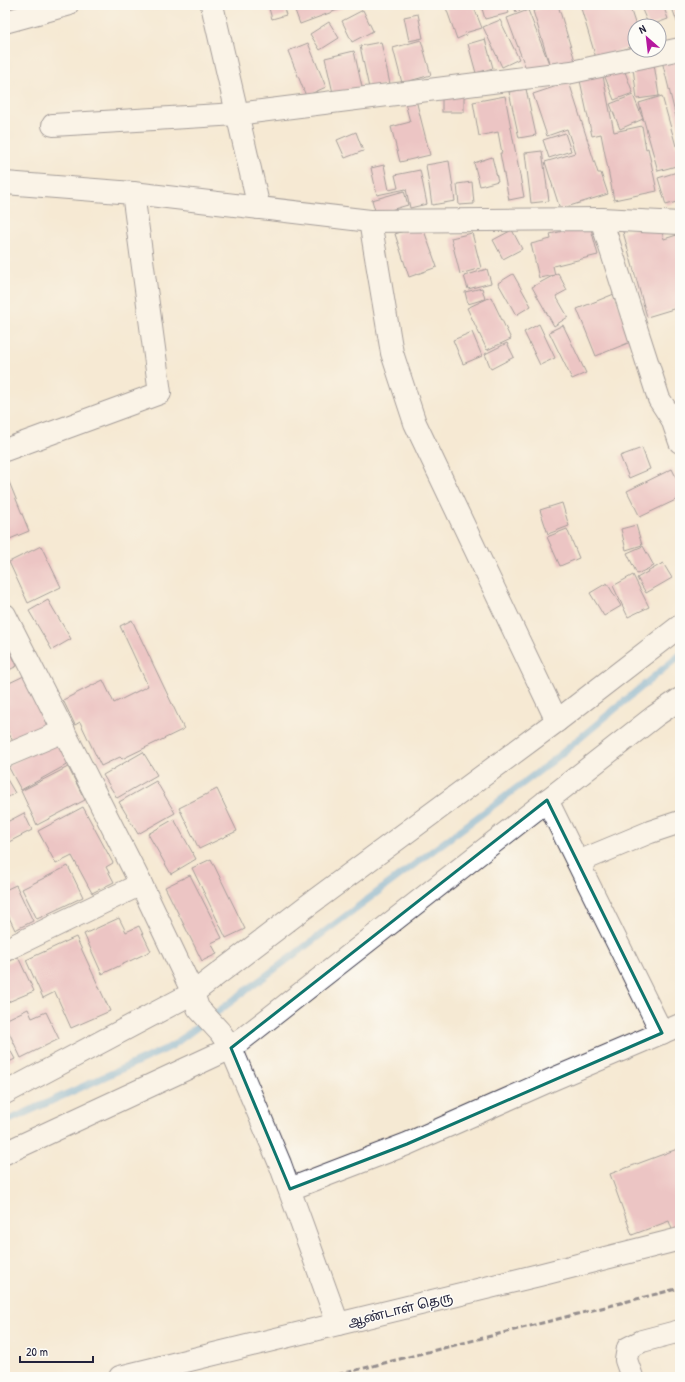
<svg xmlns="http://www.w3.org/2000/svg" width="685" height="1382" font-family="'Patrick Hand','Noto Sans Tamil',sans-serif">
<rect width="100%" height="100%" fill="#fdfcf7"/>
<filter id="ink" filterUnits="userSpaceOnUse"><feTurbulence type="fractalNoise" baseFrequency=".025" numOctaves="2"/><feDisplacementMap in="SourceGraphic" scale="8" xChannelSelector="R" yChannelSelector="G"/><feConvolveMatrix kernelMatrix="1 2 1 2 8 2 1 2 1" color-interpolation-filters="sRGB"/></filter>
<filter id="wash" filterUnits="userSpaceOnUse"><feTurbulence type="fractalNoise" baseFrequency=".012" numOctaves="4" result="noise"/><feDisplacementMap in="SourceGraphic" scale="16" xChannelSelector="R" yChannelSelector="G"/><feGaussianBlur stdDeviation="0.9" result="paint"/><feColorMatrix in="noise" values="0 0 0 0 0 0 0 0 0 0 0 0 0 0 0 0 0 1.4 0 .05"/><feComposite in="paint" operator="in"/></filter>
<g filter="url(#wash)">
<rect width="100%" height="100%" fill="#f5e9d3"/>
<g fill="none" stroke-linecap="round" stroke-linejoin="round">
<path stroke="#62a7d8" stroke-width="7" d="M5,1122L172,1046L550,763L680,655"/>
</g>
<g id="blocks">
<g fill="#e199b1">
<path d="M268,5H283L286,15L272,19Z"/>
<path d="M293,5H342L343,8L300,24Z"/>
<path d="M445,5H473L482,28L465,33L466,35L457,39Z"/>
<path d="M481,5H506L509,13L485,19Z"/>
<path d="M513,5H534L516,12Z"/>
<path d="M551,5H558L576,64L552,72L533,11Z"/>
<path d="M580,5H629L636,26L635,46L596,58Z"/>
<path d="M640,5H663L668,19L649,26Z"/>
<path d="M671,5H680V30Z"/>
<path d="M363,10L373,31L352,42L342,21Z"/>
<path d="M528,10L550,66L528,74L507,18Z"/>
<path d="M418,14L423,38L409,41L404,17Z"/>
<path d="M500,20L519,59L502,67L483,27Z"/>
<path d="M329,22L339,38L320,50L310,34Z"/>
<path d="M485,39L493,68L476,73L468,44Z"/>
<path d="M421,40L431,75L402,83L393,48Z"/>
<path d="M381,42L390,84L369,88L360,46Z"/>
<path d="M308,43L326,87L306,96L288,51Z"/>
<path d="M354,51L362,87L333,93L325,58Z"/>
<path d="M680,56V128L679,129L662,61Z"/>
<path d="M622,64L633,93L614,100L603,72Z"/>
<path d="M654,64L659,96L637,99L633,68Z"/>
<path d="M602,71L614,132L642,126L646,149L648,148L657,191L614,200L601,134L592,136L579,76Z"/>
<path d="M569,82L598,173H601L608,194L560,209L545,162L575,153L567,129L547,136L533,94Z"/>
<path d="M526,89L536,135L519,138L509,92Z"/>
<rect x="442" y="95" width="22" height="17"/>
<path d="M633,95L643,119L620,129L610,104Z"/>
<path d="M415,96L430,155L400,162L391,127L410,122L404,99Z"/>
<path d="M505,96L524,197L509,200L500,153H502L498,132L479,136L473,102Z"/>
<path d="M662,96L676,146L680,145V165L658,171L639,103Z"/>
<path d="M356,132L363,151L345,158L337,140Z"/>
<path d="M565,133L571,151L549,158L543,140Z"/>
<path d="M542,151L549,201L531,203L525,153Z"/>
<path d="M492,157L498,181L480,186L474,163Z"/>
<path d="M449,161L455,201L432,205L426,165Z"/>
<path d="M384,165L389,190L398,188L395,175L420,170L427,204L410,208L406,189L377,195L371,168Z"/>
<path d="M680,171V201L666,205L658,178Z"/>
<path d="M472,182L474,204L459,205L457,184Z"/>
<path d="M404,191L408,205L376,214L372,200Z"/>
<path d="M659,222L664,239L680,234V307L647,317L623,232Z"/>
<path d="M422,225L437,267L409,277L395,234Z"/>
<path d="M590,225L598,255L553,266L555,275L539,278L531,244L551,239L550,234Z"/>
<path d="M512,230L522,249L503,259L493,240Z"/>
<path d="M472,233L481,268L460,274L451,238Z"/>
<path d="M487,269L491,283L468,289L464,276Z"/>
<path d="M558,273L567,290L556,296L568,317L554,326L532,287Z"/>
<path d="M513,274L531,306L516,315L498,283Z"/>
<path d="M482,288L485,299L468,304L465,292Z"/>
<path d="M614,294L633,341L596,356L577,309Z"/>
<path d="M491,297L511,339L487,350L467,308Z"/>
<path d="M539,324L555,358L540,365L524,332Z"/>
<path d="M563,325L586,373L572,379L549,332Z"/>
<path d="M472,332L482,356L463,364L453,340Z"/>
<path d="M507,343L514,357L491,369L485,354Z"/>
<path d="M642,448L650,469L629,478L620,456Z"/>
<path d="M672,469L680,485V498L640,517L627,491Z"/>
<path d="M5,472L29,531L5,541Z"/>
<path d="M562,503L569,526L548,534L540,510Z"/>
<path d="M636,525L642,545L626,550L621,529Z"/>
<path d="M567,529L579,558L560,566L547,537Z"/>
<path d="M41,546L61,587L28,603L9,562Z"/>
<path d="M643,546L654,566L637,574L627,553Z"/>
<path d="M663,563L672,578L646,593L637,578Z"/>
<path d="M633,575L649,607L628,617L613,586Z"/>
<path d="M607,583L621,606L604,616L590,593Z"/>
<path d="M48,600L71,639L52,650L29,611Z"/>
<path d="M132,620L184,729L122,759L120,757L101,766L80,722L75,725L63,700L103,680L114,703L148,686L120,626Z"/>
<path d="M5,640L17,666L5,672Z"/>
<path d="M24,676L50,729L15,746L6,727L5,728V685Z"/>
<path d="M56,739L70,763L21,790L8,766Z"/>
<path d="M143,752L157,775L117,798L103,775Z"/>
<path d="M68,767L85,800L37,825L21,791Z"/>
<path d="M5,776L15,793L5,799Z"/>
<path d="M156,781L175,813L138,834L119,802Z"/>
<path d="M217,789L237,831L199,849L179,808Z"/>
<path d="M83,807L113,863L106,867L114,882L92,893L72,856L56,864L38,831Z"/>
<path d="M24,813L32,830L5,844V823Z"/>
<path d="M174,819L196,859L171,874L148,834Z"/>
<path d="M211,859L245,929L226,938L192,868Z"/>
<path d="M68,866L83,897L37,919L22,889Z"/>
<path d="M190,875L222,938L211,943L217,954L202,961L165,887Z"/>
<path d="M16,885L33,921L15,930L5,909V890Z"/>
<path d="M119,918L126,932L139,926L151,951L102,974L84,934Z"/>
<path d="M76,937L110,1011L71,1028L55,992L43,998L26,960Z"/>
<path d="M18,957L34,991L8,1002L5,996V964Z"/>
<path d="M28,1009L32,1018L46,1012L59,1039L21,1058L5,1024V1020Z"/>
<path d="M5,1041L15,1059L5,1064Z"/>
<path d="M680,1148V1233L674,1235L669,1221L632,1235L610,1174Z"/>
</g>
</g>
</g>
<g filter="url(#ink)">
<use href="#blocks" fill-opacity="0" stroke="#424052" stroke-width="1"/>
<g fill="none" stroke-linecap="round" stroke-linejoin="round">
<defs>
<g id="minor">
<path d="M212,5L259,208"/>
<path d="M5,22L67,5"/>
<path d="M53,125L237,114L572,72L680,49"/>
<path d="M5,183L133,193L160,393L5,450"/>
<path d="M133,193L370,221L601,219L680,223"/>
<path d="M601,219L659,399L672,419L680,442"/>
<path d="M370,221L392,353L415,423L557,721"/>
<path d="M5,615L141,884L193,993L198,1008L220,1032L231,1048L280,1164L338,1324"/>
<path d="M5,756L64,731"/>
<path d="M547,800L662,1033"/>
<path d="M578,862L650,832L680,822"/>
<path d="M5,950L141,884"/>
<path d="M5,1093L193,993L307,906L557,721L680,626"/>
<path d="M290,1189L407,1144L551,1080L680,1025"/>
<path d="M632,1377L626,1360L628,1348L642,1341L680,1331"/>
</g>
<g id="tertiary">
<path d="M5,1153L231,1048L655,716L680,699"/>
<path d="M120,1377L539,1275L680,1239"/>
</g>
</defs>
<use href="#minor" stroke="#424052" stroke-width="24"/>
<use href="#tertiary" stroke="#424052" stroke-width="24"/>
<use href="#minor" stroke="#fff" stroke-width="22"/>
<use href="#tertiary" stroke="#fff" stroke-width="22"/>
<path stroke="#22223b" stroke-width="3" stroke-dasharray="6 3" stroke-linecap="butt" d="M329,1377L680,1288"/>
</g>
</g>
<path d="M0 0H685V1382H0ZM547,800L662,1033L407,1144L290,1189L231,1048Z" fill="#f5e9d3" fill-opacity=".55" fill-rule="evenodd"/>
<path fill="none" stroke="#0f766e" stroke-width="3" stroke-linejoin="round" d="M547,800L662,1033L407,1144L290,1189L231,1048Z"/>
<g text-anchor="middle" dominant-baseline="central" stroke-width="3" stroke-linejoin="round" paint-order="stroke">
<g font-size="13" fill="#22223b" stroke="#fdfcf7">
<text transform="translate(400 1309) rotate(-14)">ஆண்டாள் தெரு</text>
</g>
</g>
<rect width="685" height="1382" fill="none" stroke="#fdfcf7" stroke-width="20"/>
<g transform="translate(647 38) rotate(332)"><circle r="19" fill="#fdfcf7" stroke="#a5a5ac"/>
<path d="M0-3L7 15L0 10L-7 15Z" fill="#b5179e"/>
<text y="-6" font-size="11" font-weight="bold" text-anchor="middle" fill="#22223b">N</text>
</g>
<path d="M20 1356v6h73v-6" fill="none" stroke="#22223b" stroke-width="2"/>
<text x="26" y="1356" font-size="12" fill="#22223b" stroke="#fdfcf7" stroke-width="3" paint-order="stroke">20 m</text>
</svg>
